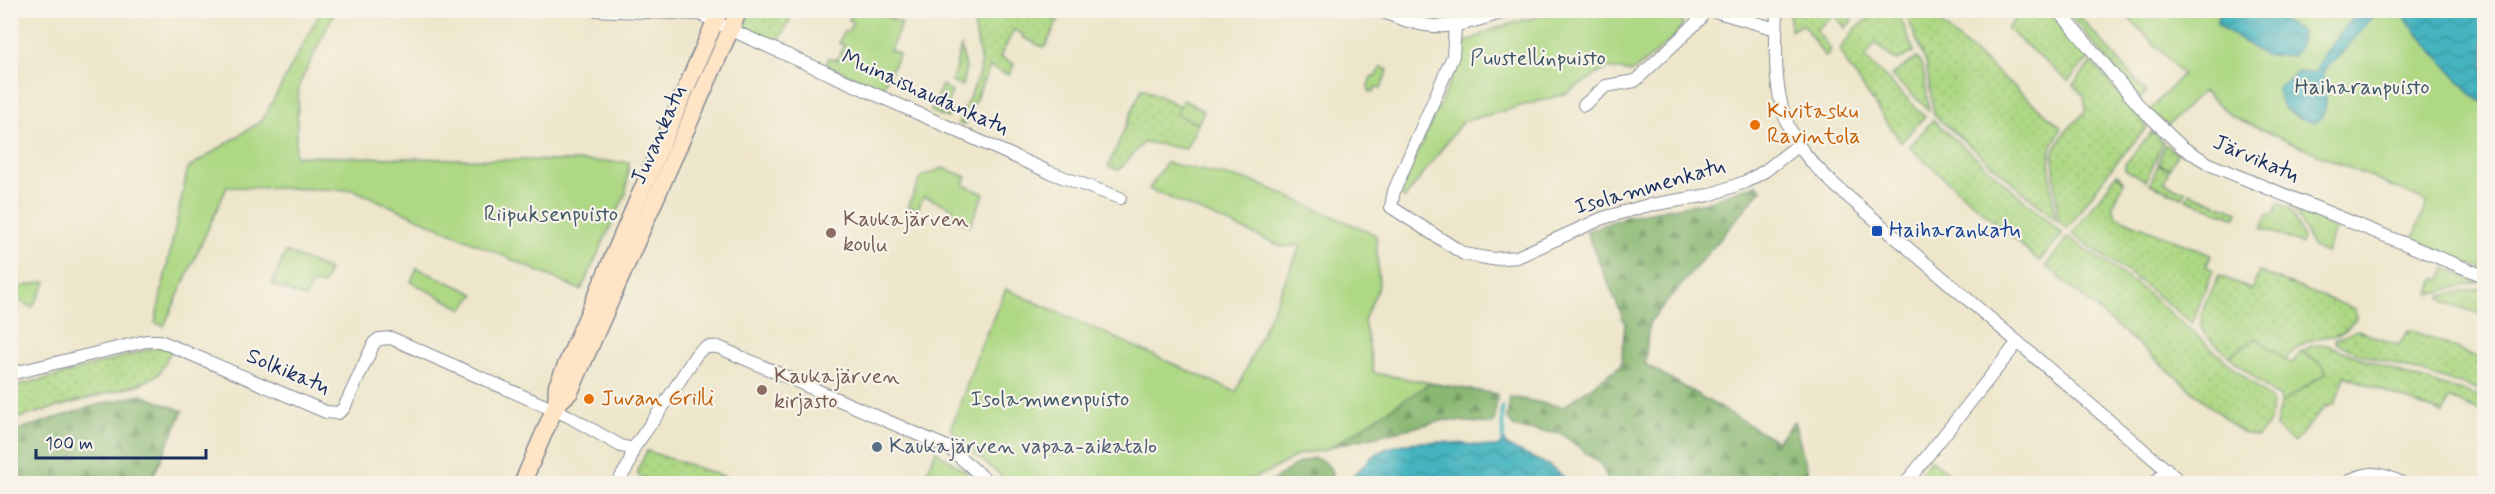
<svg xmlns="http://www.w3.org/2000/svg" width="2495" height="494" font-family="Mynerve,sans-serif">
<defs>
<pattern id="grass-dots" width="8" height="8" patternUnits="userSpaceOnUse" patternTransform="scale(1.5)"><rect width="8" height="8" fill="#aed884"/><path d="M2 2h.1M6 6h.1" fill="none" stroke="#95ba74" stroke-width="1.8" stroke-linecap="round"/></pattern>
<pattern id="forest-firs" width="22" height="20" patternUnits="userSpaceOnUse" patternTransform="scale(1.5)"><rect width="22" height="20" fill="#8ab872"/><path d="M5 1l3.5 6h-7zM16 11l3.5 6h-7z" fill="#709661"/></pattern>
<pattern id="water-waves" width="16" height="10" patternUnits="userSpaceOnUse" patternTransform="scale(1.5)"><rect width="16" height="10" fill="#45b4bf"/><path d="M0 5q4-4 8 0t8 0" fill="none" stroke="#39939e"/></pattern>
</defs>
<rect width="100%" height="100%" fill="#f7f3e8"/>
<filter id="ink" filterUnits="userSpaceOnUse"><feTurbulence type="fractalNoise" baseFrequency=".0167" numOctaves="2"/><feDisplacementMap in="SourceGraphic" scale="12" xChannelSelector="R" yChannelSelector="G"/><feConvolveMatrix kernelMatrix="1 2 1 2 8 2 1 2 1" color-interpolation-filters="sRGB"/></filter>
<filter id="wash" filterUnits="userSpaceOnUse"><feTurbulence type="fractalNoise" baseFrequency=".008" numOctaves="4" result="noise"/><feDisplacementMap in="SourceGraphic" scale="24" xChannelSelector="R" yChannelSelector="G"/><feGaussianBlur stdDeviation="1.35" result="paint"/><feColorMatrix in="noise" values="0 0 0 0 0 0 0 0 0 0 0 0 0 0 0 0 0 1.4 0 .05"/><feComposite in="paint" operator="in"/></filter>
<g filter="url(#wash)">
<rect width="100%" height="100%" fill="#eee6cb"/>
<g fill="url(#grass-dots)" stroke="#648471" stroke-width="1.5">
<path d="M1878,10L1898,11L1914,52L1896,61L1875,43L1865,58L1925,116L1901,142L1847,64L1840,49L1856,28Z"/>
<path d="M751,11V10L794,11L778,43L748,30L744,26Z"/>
<path d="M972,11H1062L1045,48L1022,37L1023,34L1014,30L1000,57L1014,64L1009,75L990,67L964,125L958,123L978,78L981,64Z"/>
<path d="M1790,11H1844L1852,21L1845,28L1835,14L1816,30L1831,50L1825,57L1803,24L1790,31Z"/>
<path d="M1905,11H1926L2062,128L2052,145L2049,162L2055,219L1934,115L1926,63Z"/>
<path d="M2022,11H2049L2089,58L2068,81L2007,29Z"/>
<path d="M2075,11L2146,92L2140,99L2068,13Z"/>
<path d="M961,47L966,68L962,86L951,82C956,70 957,59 961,47Z"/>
<path d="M1917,58L1923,68L1929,110L1891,75Z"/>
<path d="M2092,62L2147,127L2110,170L2067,229L2058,221L2053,157C2057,137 2072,125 2086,111L2084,96L2073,85Z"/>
<path d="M942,85L952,92L946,106L951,109L948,118L931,111Z"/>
<path d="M1142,88L1180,106L1177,114L1198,124L1186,149L1144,142L1119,170L1108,167Z"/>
<path d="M1933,120L2063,234L2039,261L1909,147Z"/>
<path d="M2152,132L2163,142L2146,181L2125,169V164Z"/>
<path d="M2165,144L2177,154L2170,169L2158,163Z"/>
<path d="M2158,165L2169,169L2164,183L2185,191L2182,197L2150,184Z"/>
<path d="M2117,174L2124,182L2112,208L2117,217L2211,255L2206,266L2213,270L2192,323L2134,277L2072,234Z"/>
<path d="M2189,193L2238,212L2236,218L2186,199Z"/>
<path d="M2278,203L2290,208L2303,239L2301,244L2262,228L2268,213L2274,214Z"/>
<path d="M2294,209L2337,226L2326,253L2313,247Z"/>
<path d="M2068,237L2140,287L2272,400L2270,422L2257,437L2241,432L2046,266Z"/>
<path d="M2445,268L2479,282L2430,294L2435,278L2441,280Z"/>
<path d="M2259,272L2355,309L2356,318C2337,345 2328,331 2307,342C2298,346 2291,353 2285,360L2257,338L2229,356C2221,348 2211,341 2204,333C2193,318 2213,290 2219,275L2252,290Z"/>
<path d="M2484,287V315L2446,303L2441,298V296Z"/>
<path d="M2358,330L2384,341L2399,345L2408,331H2414L2484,360V388L2482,390L2474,388L2360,354L2336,343L2335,340Z"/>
<path d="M2313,345H2327L2409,376L2484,397V413L2449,398L2443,414L2345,376L2335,404L2324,408L2294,443L2276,427L2281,403L2326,373L2323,365L2301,352Z"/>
<path d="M160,346L171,350L170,353L159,374L140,384L11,420V391L13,390L14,386L58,376Z"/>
<path d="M647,451L744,483H651L638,475V469Z"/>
</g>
<g fill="url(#forest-firs)" stroke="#527468" stroke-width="1.5">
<path d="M1756,184L1762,189L1649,323L1645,364L1777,441L1794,421L1811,483H1609L1601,465L1562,434L1515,428L1507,418L1510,397L1563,407L1621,365L1625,323L1586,231L1629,216L1706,202Z"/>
<path d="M1430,383L1497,394L1495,420L1492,424L1446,420L1333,446L1327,440L1409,392L1418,390Z"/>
<path d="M141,395L183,411L153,477L168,483H11V432L100,404Z"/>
<path d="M1312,458C1327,460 1334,468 1332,483H1270L1297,464Z"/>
</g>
<g fill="#aed884" stroke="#648471" stroke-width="1.5">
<path d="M2387,10L2403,17L2478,100L2484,103V269L2412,242L2427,202L2232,116L2203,91L2167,126L2150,110L2183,74L2122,11Z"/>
<path d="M321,11H335L299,85L295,156L629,162L626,193L581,290L354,190L227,187L164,326L155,323L188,168L262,121Z"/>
<path d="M853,11H873L902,23L890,50L899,54L882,89L826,65L829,58L837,60L844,45L839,43L844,31L848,32L853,22L849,20Z"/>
<path d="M1558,11H1659L1678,16L1683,23C1680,36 1644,63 1632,72L1607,68L1565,94L1462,122L1405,198L1399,194L1459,62L1460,45L1496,28Z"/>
<path d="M1381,67L1388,70L1381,88L1375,87L1373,92H1369L1368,86L1371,77L1377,76Z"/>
<path d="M1183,100L1204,110L1198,124L1176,114Z"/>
<path d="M1166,163L1255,182L1376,235L1379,286L1364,320L1374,373L1430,383L1333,446L1325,450L1300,454L1264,474L1237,483H1010L971,451L951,429L979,350L1006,289L1236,392L1301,245L1283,247L1149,189Z"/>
<path d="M943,168L967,177L964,185L984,194L970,225L950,217L953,208L924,196L917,210L908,206L921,177Z"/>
<path d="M286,252L329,270L323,285L312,283L305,298L272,284Z"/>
<path d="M417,268L475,294L463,309L411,282Z"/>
<path d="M47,281L32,308L11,296V289Z"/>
<path d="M2257,338L2286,361L2292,363L2301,352L2323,365L2326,373L2281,403L2280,396L2273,393L2229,356Z"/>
<path d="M936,451L970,475L966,483H922Z"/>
<path d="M1931,459L1961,483L1915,484L1913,482Z"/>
</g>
<g fill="url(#water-waves)" stroke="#30728e" stroke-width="1.5">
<path d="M2222,10L2282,11L2286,23L2302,32L2299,48L2293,56L2264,55L2217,24V20Z"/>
<path d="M2358,11H2378L2334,62C2316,71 2324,82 2326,97C2327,103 2324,111 2323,117L2315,122C2298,119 2275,110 2278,88L2298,72L2312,73L2315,71L2328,49Z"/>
<path d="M2387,11H2484V103L2472,95L2403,17Z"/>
<path d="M1503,439L1507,446L1548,465L1572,483H1348L1350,478C1360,471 1367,459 1377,453C1411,434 1459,444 1496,447L1500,445Z"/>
</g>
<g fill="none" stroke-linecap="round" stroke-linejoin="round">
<path stroke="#45b4bf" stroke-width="4" d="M1502,407L1503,439"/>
</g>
</g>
<g filter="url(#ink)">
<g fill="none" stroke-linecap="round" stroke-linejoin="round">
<defs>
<g id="street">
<path d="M593,10L700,14L738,33L1049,172L1120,198"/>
<path d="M1379,10C1438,36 1453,27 1511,10"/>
<path d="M1711,10L1776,29"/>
<path d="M1777,10C1775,56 1772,107 1800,147C1810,162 1824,175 1838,188L2183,484"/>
<path d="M2058,10L2142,109L2182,147L2211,165L2484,276"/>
<path d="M1455,27L1453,56L1394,191L1391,207L1464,254L1492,259L1517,257L1603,218L1645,206L1709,195L1745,182L1765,171L1798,145"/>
<path d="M1584,105L1606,86L1635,81L1686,33L1700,19L1703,10"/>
<path d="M10,374L146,341H160L326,412L338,413L344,408L374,343L379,339L391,338L568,416L621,446L633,449"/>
<path d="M617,484L629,464L633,449L664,405L696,355C703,347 708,346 718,347L949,448L991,484"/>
<path d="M1905,484L2018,342"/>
<path d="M2154,484L2167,469"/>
<path d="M2344,484C2368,470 2379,471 2404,484"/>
</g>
<g id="secondary">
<path d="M556,405L570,392L739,10"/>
<path d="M522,484L556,405L557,386L720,10"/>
</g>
</defs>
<use href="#street" stroke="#848a94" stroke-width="14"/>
<use href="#secondary" stroke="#848a94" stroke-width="19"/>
<use href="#street" stroke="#fff" stroke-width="12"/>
<use href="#secondary" stroke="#ffe4c6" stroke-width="16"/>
</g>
</g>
<g fill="#e8710a" stroke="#f7f3e8" stroke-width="2">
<circle cx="1755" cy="125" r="6"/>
<circle cx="589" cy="399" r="6"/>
</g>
<rect fill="#1a4fb4" stroke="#f7f3e8" stroke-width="2" x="1871" y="225" width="12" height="12" rx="3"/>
<g fill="#8d6e63" stroke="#f7f3e8" stroke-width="2">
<circle cx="831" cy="233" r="6"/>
<circle cx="762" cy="390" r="6"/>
</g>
<circle fill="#5c6f8a" stroke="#f7f3e8" stroke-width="2" cx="877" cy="447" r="6"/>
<g text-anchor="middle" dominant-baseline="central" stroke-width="4.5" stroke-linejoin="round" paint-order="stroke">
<g font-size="22" fill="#405968" stroke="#f7f3e8">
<text x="1538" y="59">Puustellinpuisto</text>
<text x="2362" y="88">Haiharanpuisto</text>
<text x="551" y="215">Riipuksenpuisto</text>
<text x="1050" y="400">Isolammenpuisto</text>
</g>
<g font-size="22" fill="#1b2f5e" stroke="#f7f3e8">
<text transform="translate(925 93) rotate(24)">Muinaishaudankatu</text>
<text transform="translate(659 135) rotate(-66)">Juvankatu</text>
<text transform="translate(2256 159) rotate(23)">Järvikatu</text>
<text transform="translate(1650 187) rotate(-16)">Isolammenkatu</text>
<text transform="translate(288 372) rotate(23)">Solkikatu</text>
</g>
<g font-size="22" fill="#c56008" stroke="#f7f3e8" text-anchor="start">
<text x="1767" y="112">Kivitasku<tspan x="1767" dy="25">Ravintola</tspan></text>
<text x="601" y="399">Juvan Grilli</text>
</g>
<g font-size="22" fill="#785e54" stroke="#f7f3e8" text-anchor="start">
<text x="843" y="220">Kaukajärven<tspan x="843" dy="25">koulu</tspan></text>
<text x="774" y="377">Kaukajärven<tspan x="774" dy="25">kirjasto</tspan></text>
</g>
<g font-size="22" fill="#164399" stroke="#f7f3e8" text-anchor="start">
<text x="1889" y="231">Haiharankatu</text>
</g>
<g font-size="22" fill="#4e5e75" stroke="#f7f3e8" text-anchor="start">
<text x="889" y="447">Kaukajärven vapaa-aikatalo</text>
</g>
</g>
<rect width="2495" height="494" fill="none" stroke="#f7f3e8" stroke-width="36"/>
<path d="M36 449v9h170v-9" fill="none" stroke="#1b2f5e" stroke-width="3"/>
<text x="45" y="449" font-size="18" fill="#1b2f5e" stroke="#f7f3e8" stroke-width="4.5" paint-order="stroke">100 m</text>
</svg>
